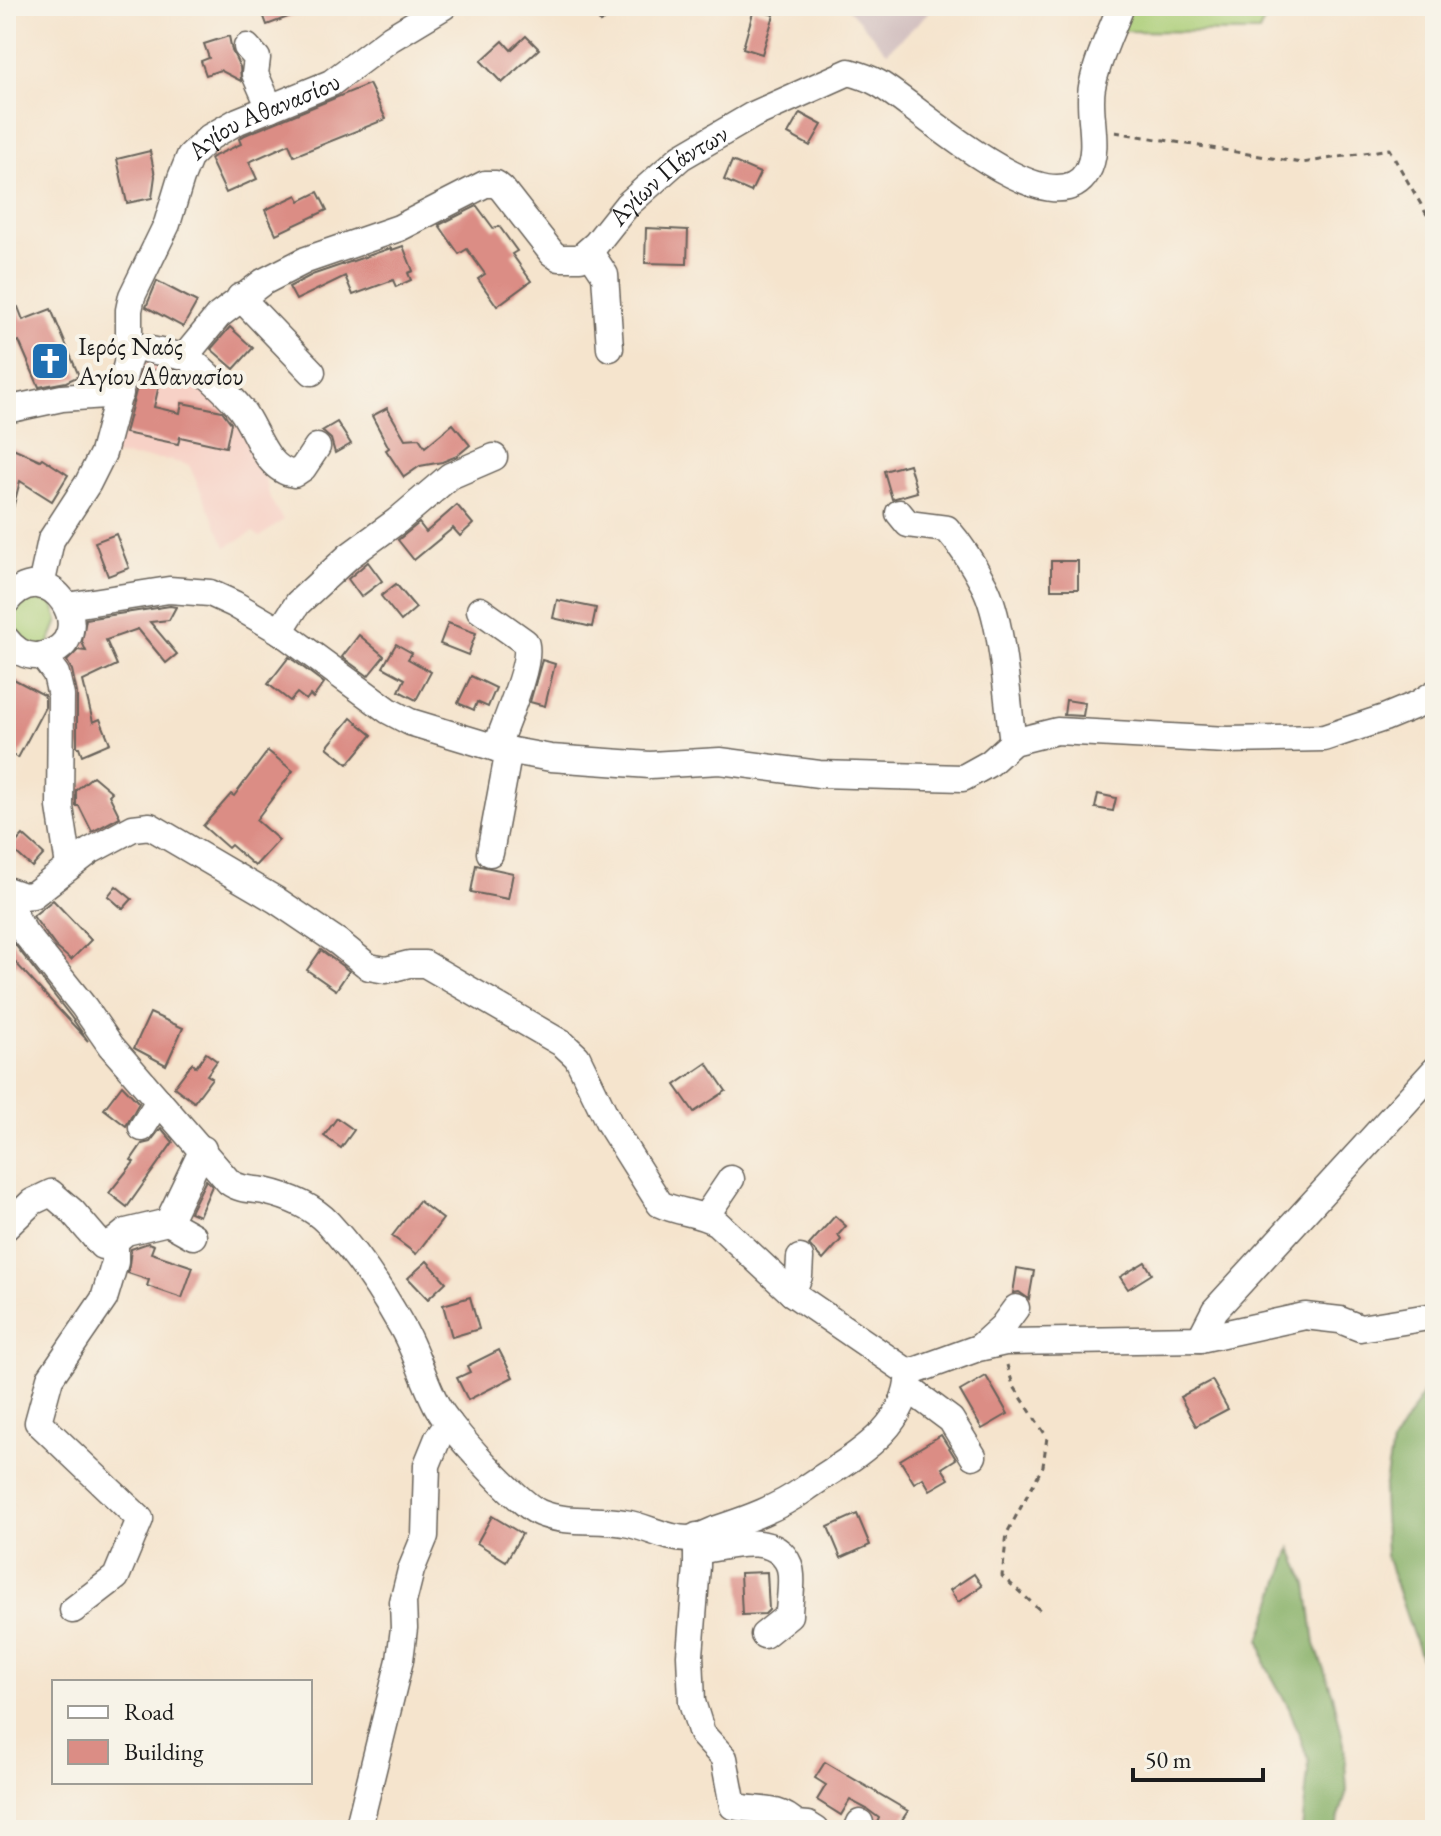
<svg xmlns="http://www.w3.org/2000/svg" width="1441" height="1836" font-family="'EB Garamond',serif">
<rect width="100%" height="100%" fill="#f7f3e8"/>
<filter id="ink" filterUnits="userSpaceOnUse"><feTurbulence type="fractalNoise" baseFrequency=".0125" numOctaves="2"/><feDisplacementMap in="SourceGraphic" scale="16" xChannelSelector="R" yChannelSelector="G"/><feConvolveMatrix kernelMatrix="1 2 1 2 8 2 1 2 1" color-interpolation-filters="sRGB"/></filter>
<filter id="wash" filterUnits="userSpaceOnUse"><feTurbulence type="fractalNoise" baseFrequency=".006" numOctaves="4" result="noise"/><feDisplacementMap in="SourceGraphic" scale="32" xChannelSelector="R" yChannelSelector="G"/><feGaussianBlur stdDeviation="1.8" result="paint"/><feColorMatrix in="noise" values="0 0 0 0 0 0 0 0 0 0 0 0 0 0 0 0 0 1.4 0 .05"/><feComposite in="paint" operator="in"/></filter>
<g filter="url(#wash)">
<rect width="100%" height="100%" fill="#f5e4cd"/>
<path fill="#f7d1c6" d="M129,352L190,364L260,454L270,499L283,520L260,537L253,532L226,547L189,465L163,459L99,455Z"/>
<path fill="#d2bfbf" d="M846,6H936L887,52Z"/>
<g fill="#aacd76" stroke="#637449" stroke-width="2">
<path d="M1123,6H1271L1259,32L1112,31Z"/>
<path d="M50,593L58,621L47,648L16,643L7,619L8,606Z"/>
</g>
<g fill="#87b067" stroke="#526642" stroke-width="2">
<path d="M1435,1373V1699L1386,1556L1383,1495L1392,1444Z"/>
<path d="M1291,1548L1307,1584L1315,1644L1333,1695L1344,1744L1347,1791L1335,1830H1302L1309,1761L1289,1708L1266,1666L1260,1640Z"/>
</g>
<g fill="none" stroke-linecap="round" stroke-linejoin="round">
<path stroke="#5ca0d1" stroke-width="5" d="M1435,1475L1427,1504L1435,1528"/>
</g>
<g id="blocks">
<g fill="#db8d85">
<path d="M260,6H313L314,7L267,25Z"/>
<path d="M592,6H628L600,22Z"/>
<path d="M754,9L774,15L762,54L743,48Z"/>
<path d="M229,36L232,51L240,67L241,81L220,70L206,75L201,61L209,58L204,44Z"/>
<path d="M526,36L539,49L502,83L481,61L503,41L511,50Z"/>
<path d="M369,84L386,119L294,156L289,144L249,162L257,179L226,193L210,159L212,157L241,144L239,139L245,135Z"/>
<path d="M800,113L822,125L810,146L788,134Z"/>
<path d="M150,151L155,176L152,198L127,203L117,159Z"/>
<path d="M732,161L760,173L751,192L724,180Z"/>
<path d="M318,192L327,210L276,234L265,210L297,195L300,201Z"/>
<path d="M477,206L494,229L499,226L517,251L512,254L531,281L497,306L478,279L485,274L467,249L459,254L439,225Z"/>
<path d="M646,228L688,230L687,264L645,263Z"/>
<path d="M403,246L413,271L408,273L411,280L396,287L393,280L353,295L345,276L296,300L289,287L312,275L391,248L392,250Z"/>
<path d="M157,281L197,302L183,327L146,307Z"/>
<path d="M18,307L23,320L51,309L79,376L66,382L39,387L19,341L6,346V312Z"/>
<path d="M230,327L253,348L234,369L211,349Z"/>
<path d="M142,368L162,372L154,407L180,413L182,403L222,411L231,423L226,447L180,437L178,444L125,433Z"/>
<path d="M387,408L405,439L419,438L425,447L453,424L470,445L457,456L442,462L420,466L404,477L386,450L389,448L372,416Z"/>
<path d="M337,422L351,444L335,453L331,439L322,431Z"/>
<path d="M6,445L40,460L42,458L68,475L52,501L20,481L11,516L6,515Z"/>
<path d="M909,464L917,492L892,499L884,471Z"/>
<path d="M457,505L473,524L460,536L453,528L414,560L398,540L419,523L426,532Z"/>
<path d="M116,534L129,568L108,576L95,542Z"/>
<rect x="1051" y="561" width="27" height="28"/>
<path d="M368,562L382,581L361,597L348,579Z"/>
<path d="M396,584L416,608L401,621L381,596Z"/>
<path d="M557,600L596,608L592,627L553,618Z"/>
<path d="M170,606L176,607L169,620L150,622L177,654L166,663L138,629L106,640L117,665L83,681L93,722L100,719L110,743L82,755L79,747H77V693L72,670L67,661L78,650L86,651L82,642L86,619Z"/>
<path d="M448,623L476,633L468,655L440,644Z"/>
<path d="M359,635L384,656L368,676L342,657Z"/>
<path d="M396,644L412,653L408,659L431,672L416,700L399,691L405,679L383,667Z"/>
<path d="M289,657L324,683L313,698L310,695L306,700L297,693L290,701L268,684Z"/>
<path d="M542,660L555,664L545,706L530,702Z"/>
<path d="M6,675L44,695L45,698V707L18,758L6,752Z"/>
<path d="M471,676L496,688L488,707L477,702L474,710L458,703Z"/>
<path d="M1066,700L1085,703L1083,716L1064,715Z"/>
<path d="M351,718L372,735L348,764L327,747Z"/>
<path d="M268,751L293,771L256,820L279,840L255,866L231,845L228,848L203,826L231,794L234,796Z"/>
<path d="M93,776L112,792L109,795L120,817L92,832L79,806H76V790Z"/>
<path d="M1098,794L1116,798L1113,811L1095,808Z"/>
<path d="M23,835L44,854L32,867L11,848Z"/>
<path d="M476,865L513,873L508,899L471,892Z"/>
<path d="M116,886L132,899L123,909L108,896Z"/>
<path d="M53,900L91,940L71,960L56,947L33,916Z"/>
<path d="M6,933L71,1017L88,1041L16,963L6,970Z"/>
<path d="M321,950L349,971L336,990L307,970Z"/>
<path d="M150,1013L183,1028L166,1065L134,1048Z"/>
<path d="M206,1053L217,1061L207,1075L212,1078L194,1102L174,1087L192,1063L196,1067Z"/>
<path d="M707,1063L726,1091L694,1112L675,1085Z"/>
<path d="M122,1085L139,1103L126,1126L104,1109Z"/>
<path d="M337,1118L354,1130L341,1148L324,1136Z"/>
<path d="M161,1128L173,1142L127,1207L109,1193L134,1162L131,1160L142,1144L150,1142Z"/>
<path d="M206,1180L212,1186L199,1216L190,1212Z"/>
<path d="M419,1201L443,1219L416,1254L392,1236Z"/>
<path d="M835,1216L846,1226L838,1235L841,1240L823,1260L809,1245Z"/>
<path d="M148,1243L154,1245L151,1253L193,1267L182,1298L147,1286L149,1280L128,1273L131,1249Z"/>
<path d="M427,1261L446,1282L428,1299L408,1278Z"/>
<path d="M1145,1262L1152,1274L1128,1289L1120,1277Z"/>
<path d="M1017,1268L1034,1271L1029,1299L1019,1292L1013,1293Z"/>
<path d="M470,1297L479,1329L452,1337L443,1305Z"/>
<path d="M499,1350L513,1377L468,1400L457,1378L470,1372L467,1366Z"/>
<path d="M986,1376L1008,1414L982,1429L960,1391Z"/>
<path d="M1212,1380L1228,1409L1196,1426L1180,1397Z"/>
<path d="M941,1435L956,1459L942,1468L949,1479L930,1490L923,1478L914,1483L900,1460Z"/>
<path d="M857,1514L870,1545L841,1558L828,1527Z"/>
<path d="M492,1516L522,1534L506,1561L477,1543Z"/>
<path d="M767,1572L769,1610L765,1614L742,1615L740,1573Z"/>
<path d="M974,1574L982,1586L958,1602L950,1590Z"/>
<path d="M825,1762L908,1811L902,1820L916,1830H874L879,1818L867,1809L850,1800L841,1815L817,1800L826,1785L815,1778Z"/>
</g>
</g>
</g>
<g filter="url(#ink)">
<use href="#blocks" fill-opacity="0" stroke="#68625a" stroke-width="2"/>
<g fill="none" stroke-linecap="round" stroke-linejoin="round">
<defs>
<g id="minor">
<path d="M247,47L257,58L255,74L270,108"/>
<path d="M589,251L605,275L610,348"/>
<path d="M240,297L312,372"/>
<path id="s1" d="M131,346L180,356L186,355L218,316L263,282L306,260L399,228L485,184H496L502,189L552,253L559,258H580L596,244L627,205L681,157L753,115L849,72C860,75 869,78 878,83C914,103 1051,233 1087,172C1101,148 1087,113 1092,87C1097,60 1111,32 1121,6"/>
<path d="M186,355C203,372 225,389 240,408C257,429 264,469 294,474L303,468L317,447"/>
<path d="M6,410L62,398L120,394"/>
<path d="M899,513L908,524L947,529C961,545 974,566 984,585C1003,620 1007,701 1013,742"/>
<path id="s2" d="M41,586L51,540L88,483L103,453L129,356V310L132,296L167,224L181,178L190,156L210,137L238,121L331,83L391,38L444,6"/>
<path d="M6,602C48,547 105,639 44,655C28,659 15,651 6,639"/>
<path d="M67,606L169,590L210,593L234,604L280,631L389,711L410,722L496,748L551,758L650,765L720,761L819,774L963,778L990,763L1013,742L1057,731L1227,740L1324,738L1384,718L1418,704L1435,693"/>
<path d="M480,610L525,642C534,659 503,728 496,748"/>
<path d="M280,631L298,603L349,556L397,521L450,476L494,457"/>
<path d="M42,655L56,674L61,696L60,807L69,866"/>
<path d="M490,853L509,750"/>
<path d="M6,890L23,896L33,895L90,851L133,828L150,826L276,900L338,942L369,967L386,970L409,964H425L563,1044L577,1057L609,1123L660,1204C679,1213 699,1212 717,1223L792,1293L909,1373L978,1348L1005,1342L1200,1339L1305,1316L1340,1320L1360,1328L1435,1316"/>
<path d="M8,891L12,911L24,932L84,1007L111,1046L229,1182C240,1190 251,1189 264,1191C286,1196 312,1206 328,1223C356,1253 382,1291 402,1327C416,1351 423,1379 436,1404C447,1426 518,1504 540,1513C567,1524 596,1518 624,1523C646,1526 665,1539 688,1539C698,1538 708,1533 717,1529C748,1519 778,1508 805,1489C849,1458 906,1433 909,1373"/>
<path d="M142,1128L159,1101"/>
<path d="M706,1216L731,1179"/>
<path d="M168,1222L193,1236"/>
<path d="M6,1227L32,1202L51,1193L72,1211L102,1246L115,1241L126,1232L168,1222L203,1149"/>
<path d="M792,1293L799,1276L800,1258"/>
<path d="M1200,1339L1215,1310L1435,1070"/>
<path d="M981,1346L1002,1327L1016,1308"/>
<path d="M908,1388L951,1420L973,1456"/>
<path d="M697,1536V1566L690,1655L692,1702L702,1734L724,1758L733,1806C755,1812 778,1805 796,1824L808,1825L816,1830"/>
<path d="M697,1551C724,1547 775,1530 789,1565C794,1578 789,1601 789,1615L764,1635"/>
<path d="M73,1610L116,1577L140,1519L38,1422L50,1378L104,1299L115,1262V1241"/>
<path d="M358,1830L400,1660L404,1628L403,1602L411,1570L425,1536L427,1465L438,1438L449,1423"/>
<path d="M857,1830L860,1823"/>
</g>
</defs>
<use href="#minor" stroke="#68625a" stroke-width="29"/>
<g stroke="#68625a" stroke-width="3" stroke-dasharray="6 6" stroke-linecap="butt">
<path d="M1115,132L1302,163L1389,149L1430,220L1435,240"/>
<path d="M1007,1365L1013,1385L1047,1437L1043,1466L1007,1533L1002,1576L1040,1610"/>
</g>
<use href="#minor" stroke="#fff" stroke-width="26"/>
</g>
</g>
<defs>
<symbol id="church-square" viewBox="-11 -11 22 22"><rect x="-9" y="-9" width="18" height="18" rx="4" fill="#1f6fb2" stroke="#f7f3e8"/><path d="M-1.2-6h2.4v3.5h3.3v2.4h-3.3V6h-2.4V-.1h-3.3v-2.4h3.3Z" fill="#fff"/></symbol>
</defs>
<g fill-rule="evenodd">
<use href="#church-square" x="28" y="339" width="44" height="44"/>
</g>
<g text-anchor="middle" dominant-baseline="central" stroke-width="8" stroke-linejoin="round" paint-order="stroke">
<g font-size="26" fill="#1c1c1c" stroke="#f7f3e8">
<text stroke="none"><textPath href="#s2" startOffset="546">Αγίου Αθανασίου</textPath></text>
<text stroke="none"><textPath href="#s1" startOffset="658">Αγίων Πάντων</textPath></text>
</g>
<g font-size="26" fill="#1c1c1c" stroke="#f7f3e8" text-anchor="start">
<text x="78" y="346">Ιερός Ναός<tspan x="78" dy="30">Αγίου Αθανασίου</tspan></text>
</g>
</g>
<rect width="1441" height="1836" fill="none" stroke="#f7f3e8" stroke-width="32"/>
<rect x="52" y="1680" width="260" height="104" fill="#f7f3e8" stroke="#9f9d96" stroke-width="2"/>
<rect x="68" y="1706" width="40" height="12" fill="#ffffff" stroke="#9f9d96" stroke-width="2"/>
<text x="124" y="1720" font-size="24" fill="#1c1c1c">Road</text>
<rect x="68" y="1740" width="40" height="24" fill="#db8d85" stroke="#9f9d96" stroke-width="2"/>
<text x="124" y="1760" font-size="24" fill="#1c1c1c">Building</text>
<path d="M1133 1768v12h130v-12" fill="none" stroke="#1c1c1c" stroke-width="4"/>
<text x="1145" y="1768" font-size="24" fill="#1c1c1c" stroke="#f7f3e8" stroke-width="6" paint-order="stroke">50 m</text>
</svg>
